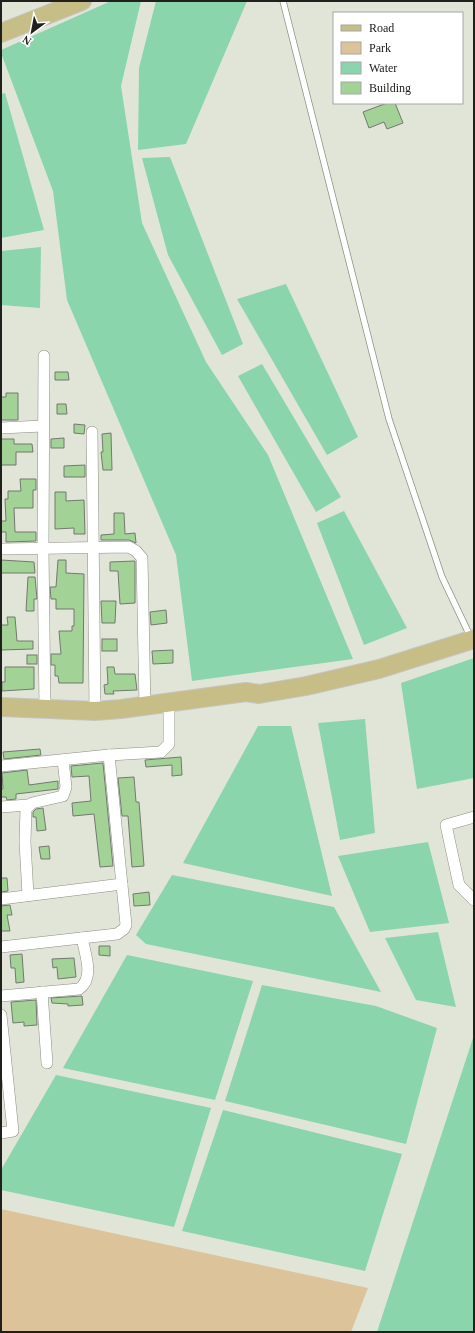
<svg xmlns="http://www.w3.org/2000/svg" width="475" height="1333" font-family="'Times New Roman',serif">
<rect width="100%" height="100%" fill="#e1e5d8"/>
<path fill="#dcc39a" d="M1,1209L368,1288L351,1332H1Z"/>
<g fill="#8ad5ab">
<path d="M111,1H141L121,86L142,223L206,362L268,455L353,659L192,681L176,555L67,300L53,191L1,53V50Z"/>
<path d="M156,1H247L186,144L138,150L139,68Z"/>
<path d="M5,93L44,230L1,238V94Z"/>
<path d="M170,157L243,344L222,355L168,255L142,158Z"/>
<path d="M41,247L40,308L1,305V251Z"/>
<path d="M286,284L358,437L327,455L237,299Z"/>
<path d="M262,364L341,497L316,512L238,376Z"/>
<path d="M344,511L407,628L364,645L317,523Z"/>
<path d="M474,658V778L417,789L401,683Z"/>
<path d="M365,719L375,833L340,840L318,723Z"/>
<path d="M258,726H291L332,896L183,863Z"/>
<path d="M428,842L449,923L370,932L338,856Z"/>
<path d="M172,875L334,907L381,992L146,944L136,935Z"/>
<path d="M438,932L456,1007L416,1000L385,938Z"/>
<path d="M127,955L253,981L215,1100L63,1068Z"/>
<path d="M262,985L376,1006L437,1028L406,1144L225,1101Z"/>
<path d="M473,1038L474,1332H377Z"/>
<path d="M56,1075L211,1108L174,1227L1,1190V1170Z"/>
<path d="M223,1110L402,1154L365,1271L182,1231Z"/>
</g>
<g fill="#a3d296" stroke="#727970">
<path d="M387,103H395L403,123L387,129L384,122L369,128L363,112Z"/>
<path d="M55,372H68L69,380H55Z"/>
<path d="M6,393H18V420H1V397H6Z"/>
<path d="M57,404H66L67,414H57Z"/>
<path d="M74,424L85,425L84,434L74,433Z"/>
<path d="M111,433L112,470H103L101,452H103L102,434Z"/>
<path d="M64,438V448H51V439Z"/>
<path d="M1,439H14V444H32L33,452H16V465H1Z"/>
<path d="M85,465V477H64V466Z"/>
<path d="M20,479H36V490H33V508H14L15,532H36V541L6,542V532H1V521H6L5,499H8V491H21Z"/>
<path d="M55,492H66V501L84,500L85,534H74V528L55,529Z"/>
<path d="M114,513H124L125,534L135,533L136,543L129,540H101V535L114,534Z"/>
<path d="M1,560L34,562L35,573H1Z"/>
<path d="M58,560H66V573L84,574L83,683H59L58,676H55V665H51V654H61L59,631H72V626H74V609H56V599H51L50,587H56Z"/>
<path d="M135,561V603L120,604L118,571H110V562Z"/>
<path d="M28,577H35L37,599H34V611H26Z"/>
<path d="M101,601H116L115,623H102Z"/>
<path d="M166,610L167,623L151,625L150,612Z"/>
<path d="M7,617H15L17,641H33V649L1,650V625H8Z"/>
<rect x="102" y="639" width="15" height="12"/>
<path d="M173,650V663L153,664L152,651Z"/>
<rect x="27" y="655" width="10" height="9"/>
<path d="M5,667H34V689L2,691V682H5Z"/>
<path d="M107,667H114L115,674H135L137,690L113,691L114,694H105L104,685L108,684Z"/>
<path d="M40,749L41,755L4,759L3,752Z"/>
<path d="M181,757L182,775L172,776V765L146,767L145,760Z"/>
<path d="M103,763L113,866L100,867L94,814L73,816L72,803L91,801L89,776L72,777L71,766Z"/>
<path d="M27,770L29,785L58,781V789L16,794V799L7,800L6,797H1V789H3L2,773Z"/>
<path d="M134,777L136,802H139L144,866L132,867L128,816H122L118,778Z"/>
<path d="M43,808L46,830L37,831L36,817H33V812L36,809Z"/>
<path d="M49,846L50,859H41L39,847Z"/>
<path d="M1,878H7L8,891L1,892Z"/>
<path d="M149,892L150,905L134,906L133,894Z"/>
<path d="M10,905L12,915H7L10,931H1V906Z"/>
<path d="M99,946H110V956L99,955Z"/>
<path d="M22,954L24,982L16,983L15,968H11L10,955Z"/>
<path d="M74,958L76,977L58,979L57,967L53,968L52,959Z"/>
<path d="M82,996L83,1005L68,1006V1004L52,1003L51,998Z"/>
<path d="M36,1000L37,1025L24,1026V1022L13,1023L11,1002Z"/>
</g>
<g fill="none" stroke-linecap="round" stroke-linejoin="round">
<defs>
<path id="service" d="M283,1L389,419L442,577L471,638"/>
<g id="minor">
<path d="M44,356L43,548L45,710"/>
<path d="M1,428L43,426"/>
<path d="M92,432L95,711"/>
<path d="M1,549L129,547L136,551L142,558L145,707"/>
<path d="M1,766L109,755L161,752L169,744V713"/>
<path d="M1,807L28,805"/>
<path d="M474,817L446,825L459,885L474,900"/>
<path d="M28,895L25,842L26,809L32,803L63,796L66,787L63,760"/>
<path d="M1,899L122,884"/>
<path d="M1,947L117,934L124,929L126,925L109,755"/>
<path d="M42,992L47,1063"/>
<path d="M1,996L79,989C95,978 85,954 82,938"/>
<path d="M1,1015L13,1131L1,1133"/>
</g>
<g id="primary">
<path d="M1,33L82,1"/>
<path d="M1,707L95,711L121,709L246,692L259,694L306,686L379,669L474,639"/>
</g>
</defs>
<use href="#service" stroke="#8b8e83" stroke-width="7"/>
<use href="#minor" stroke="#8b8e83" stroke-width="12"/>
<use href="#primary" stroke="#c5c5c4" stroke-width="20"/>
<use href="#service" stroke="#fff" stroke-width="5.5"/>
<use href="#minor" stroke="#fff" stroke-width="11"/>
<use href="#primary" stroke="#c7bd86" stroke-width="18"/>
</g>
<rect width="475" height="1333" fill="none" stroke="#20211d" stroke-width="4"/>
<rect x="333" y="12" width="130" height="92" fill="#ffffff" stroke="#a6a6a5"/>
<rect x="341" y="25" width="20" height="6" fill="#c7bd86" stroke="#a6a6a5"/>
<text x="369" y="32" font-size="12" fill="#20211d">Road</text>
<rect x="341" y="42" width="20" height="12" fill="#dcc39a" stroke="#a6a6a5"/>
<text x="369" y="52" font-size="12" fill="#20211d">Park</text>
<rect x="341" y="62" width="20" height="12" fill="#8ad5ab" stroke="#a6a6a5"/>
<text x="369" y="72" font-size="12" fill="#20211d">Water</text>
<rect x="341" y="82" width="20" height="12" fill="#a3d296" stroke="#a6a6a5"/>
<text x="369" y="92" font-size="12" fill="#20211d">Building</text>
<g transform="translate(32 32) rotate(212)" stroke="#ffffff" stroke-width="3" paint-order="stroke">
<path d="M0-3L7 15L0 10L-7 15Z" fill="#20211d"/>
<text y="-6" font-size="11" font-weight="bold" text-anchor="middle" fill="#20211d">N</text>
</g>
</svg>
